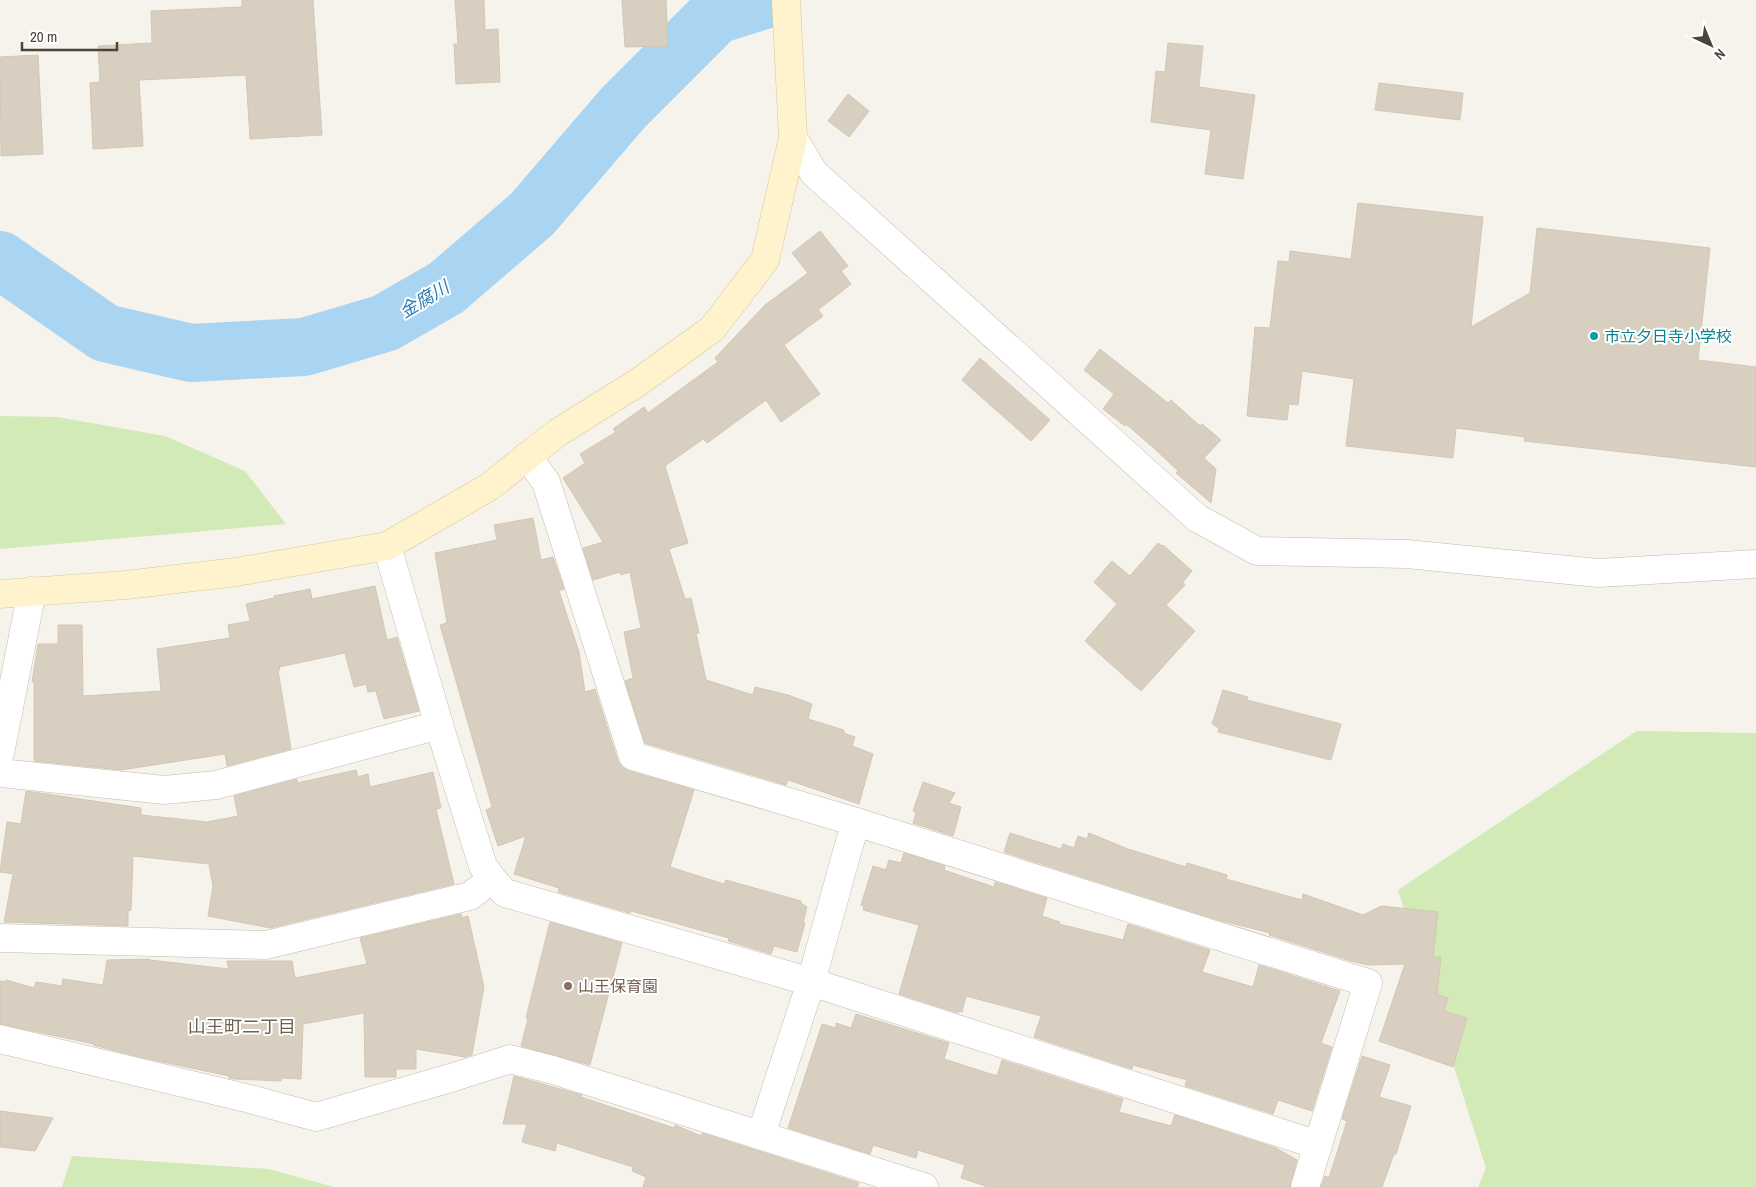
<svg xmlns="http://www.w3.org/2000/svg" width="1756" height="1187" font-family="'Archivo Narrow','Noto Sans JP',sans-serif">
<rect width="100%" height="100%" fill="#f6f3ec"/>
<g fill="#d2eab5">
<path d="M0,416L57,417L165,436L245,471L286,524L0,549Z"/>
<path d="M1637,731L1756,733V1187H1478L1486,1168L1398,890Z"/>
<path d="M72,1156L269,1169L334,1187H62Z"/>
</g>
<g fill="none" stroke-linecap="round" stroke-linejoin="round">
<path stroke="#a9d4f2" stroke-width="58" d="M0,260L105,333L191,353L304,347L385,323L446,288L532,214L623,108L716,15L764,0"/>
</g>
<g fill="#d8cfc1" stroke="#d3c7b4">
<path d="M242,0H313L322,135L250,139L246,75L139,80L143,146L93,149L90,83L100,82L98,46L152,43L151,11L242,7Z"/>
<path d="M455,0H484L485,30L498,29L500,82L456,84L454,44H458Z"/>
<path d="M622,0H666L668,46L625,47Z"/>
<path d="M1168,43L1203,46L1199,87L1255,95L1243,179L1205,174L1211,130L1151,122L1156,71L1165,72Z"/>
<path d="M38,55L43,154L1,156L0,57Z"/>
<path d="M1379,83L1463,93L1460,120L1375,110Z"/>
<path d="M848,94L869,111L849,137L828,121Z"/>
<path d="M1358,203L1483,217L1471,327L1530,293L1537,228L1710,248L1698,360L1756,367V467L1524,441L1525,437L1456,428L1453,458L1346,446L1354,379L1302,371L1298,405L1289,404L1287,420L1247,416L1255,327L1270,328L1278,261L1289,262L1290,251L1351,259Z"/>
<path d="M820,231L848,266L841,271L851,284L818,310L823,316L784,345L820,394L781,422L766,400L707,443L703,439L665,466L688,543L669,549L685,599L691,598L699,633H696L706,680L753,695L755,687L788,695L812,704L808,719L844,730V733L855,737L852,746L873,754L859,804L788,780L786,785L645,743L625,681L633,678L624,632L641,628L630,572L621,575L620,572L593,580L583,548L603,542L563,478L585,463L580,454L616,432L613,429L644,407L648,413L718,362L715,358L765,305L808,273L792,253Z"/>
<path d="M1100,349L1168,403L1171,400L1200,426L1202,424L1221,440L1204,458L1216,469L1211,503L1176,473L1178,471L1156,450L1126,424L1125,426L1103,409L1114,394L1084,370Z"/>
<path d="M980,358L1050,420L1031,441L962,380Z"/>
<path d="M533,518L541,560L553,557L564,589L559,591L579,652L585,692L595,689L618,761L622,767L629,771L694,790L670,867L724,884L726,880L801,901V903L807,907L803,923H805L797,952L774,946L771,954L728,941L729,938L631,911L630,913L558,892L559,888L514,874L526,836L498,846L486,810L492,807L440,625L447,623L435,553L497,540L494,525Z"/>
<path d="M1158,543L1162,546L1163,545L1192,571L1183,582L1185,585L1166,605L1195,631L1141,691L1085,641L1117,604L1094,582L1112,561L1130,576Z"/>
<path d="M375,586L387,640L397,637L419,711L384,719L376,691L368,692L366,684L354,687L345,653L279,667L280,670H278L291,749L227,766L225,754L121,770L34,761V682H32L38,644H58V625H82L83,696L161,691L157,649L230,638L228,625L250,621L246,604L274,598V596L310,589L312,599Z"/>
<path d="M1223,690L1248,697L1247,700L1341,724L1331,760L1218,732L1219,728L1212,724Z"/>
<path d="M356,770L358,777L368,774L370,787L433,772L441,808L436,809L454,884L270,928L208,916L213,886L209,864L133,856L131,910L128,911V926L4,922L13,874L0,872L7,822L21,824L26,791L141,808V815L207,822L238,816L234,796L297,779V783Z"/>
<path d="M923,782L955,793L949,803L961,807L953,836L913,823L916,813L913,811Z"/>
<path d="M1010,833L1061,849L1063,844L1074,848L1078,836L1087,839L1089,833L1128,849L1186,867L1187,863L1227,875L1226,879L1302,900L1303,894L1363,915L1381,906L1438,912L1433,957H1441L1437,994L1448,998L1444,1011L1467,1018L1453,1067L1379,1041L1405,964L1368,965L1351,961L1269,935L1270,933L1219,920L1004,852Z"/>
<path d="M904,853L945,866L944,870L994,887L995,882L1047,898L1042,916L1060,922L1059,924L1123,940L1128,924L1210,950L1202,972L1253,987L1259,965L1340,991L1321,1043L1332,1047L1312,1111L1278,1100L1273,1114L1185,1086L1187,1080L1133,1065L1132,1069L1034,1037L1041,1016L966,996L962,1012L959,1011L958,1013L899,994L919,925L863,910L864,906L861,905L873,866L886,870L889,860L901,863Z"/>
<path d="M461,914L462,918L468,916L484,987L472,1055L465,1057L416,1049V1069H396V1077H365L364,1013L303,1024L301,1079L282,1078L281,1081L234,1079L229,1078V1076L144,1058L93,1045L94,1044L0,1024V981L6,982V980L34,988L36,982L62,986L63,979L103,985L107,960L150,959V960L229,969L227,961H292L295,978L367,964L360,938Z"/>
<path d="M550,922L622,943L590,1065L521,1046L528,1019L526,1018Z"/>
<path d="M856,1014L949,1043L944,1059L997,1076L1002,1060L1123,1099L1119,1112L1171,1126L1175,1115L1276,1148L1297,1160L1290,1187H988L961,1178L965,1165L918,1150L916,1158L873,1145L870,1154L788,1128L822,1024L836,1028V1023L851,1028Z"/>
<path d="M1362,1056L1390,1065L1379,1097L1411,1106L1396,1154H1394L1382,1187H1321L1325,1176L1329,1178L1347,1121L1342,1119Z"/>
<path d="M514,1076L582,1095L581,1097L674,1128L675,1125L701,1136L702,1133L859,1183L857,1187H643L646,1177L632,1171L633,1167L557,1143L555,1151L522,1142L527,1124H503Z"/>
<path d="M0,1111L53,1118L35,1151L0,1147Z"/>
</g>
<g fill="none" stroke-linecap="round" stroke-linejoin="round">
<defs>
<g id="street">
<path d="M793,138L814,173L1197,518L1257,551L1407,554L1598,573L1756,564"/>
<path d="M527,456L546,482L633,756L856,822L1368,983L1305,1187"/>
<path d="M387,546L439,725L483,866L492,879L505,893L811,982L1318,1145"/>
<path d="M0,753L32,591"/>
<path d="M0,773L164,790L216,785L439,725"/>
<path d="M0,938L266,945L470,896L492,879"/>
<path d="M0,1039L250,1099L316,1117L454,1077L510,1059L553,1070L924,1187"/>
<path d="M761,1135L811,982L847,852L856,822"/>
</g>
<path id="secondary" d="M0,594L126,585L236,572L387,546L489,487L557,433L637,383L712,329L765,260L793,138L786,0"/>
</defs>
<use href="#street" stroke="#c2bbae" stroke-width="29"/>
<use href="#secondary" stroke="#d6c79b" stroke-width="29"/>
<use href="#street" stroke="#fff" stroke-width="28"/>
<use href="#secondary" stroke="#fff3cd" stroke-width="28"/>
</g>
<circle fill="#0f9aa8" stroke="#fff" stroke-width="2" cx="1594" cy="336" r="5"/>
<circle fill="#8d6e63" stroke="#fff" stroke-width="2" cx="568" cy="986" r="5"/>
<g text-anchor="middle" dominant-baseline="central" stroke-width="4" stroke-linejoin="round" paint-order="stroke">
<g font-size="16" fill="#0d838f" stroke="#fff" text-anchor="start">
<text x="1604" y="336">市立夕日寺小学校</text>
</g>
<g font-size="16" fill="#785e54" stroke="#fff" text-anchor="start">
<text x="578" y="986">山王保育園</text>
</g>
<g font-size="18" font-style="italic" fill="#2e7ab2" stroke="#fff">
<text transform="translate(424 299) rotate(-31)">金腐川</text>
</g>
<g font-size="18" fill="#6e6250" stroke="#fff">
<text x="242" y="1026">山王町二丁目</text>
</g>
</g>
<g transform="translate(1711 45) rotate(136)" stroke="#ffffff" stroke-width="4" paint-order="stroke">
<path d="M0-4L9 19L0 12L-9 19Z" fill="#4b4439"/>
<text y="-8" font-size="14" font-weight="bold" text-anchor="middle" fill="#4b4439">N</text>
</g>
<path d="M22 42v8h95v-8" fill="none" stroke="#4b4439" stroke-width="2.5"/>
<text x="30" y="42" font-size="15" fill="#4b4439" stroke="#ffffff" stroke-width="4" paint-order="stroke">20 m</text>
</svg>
